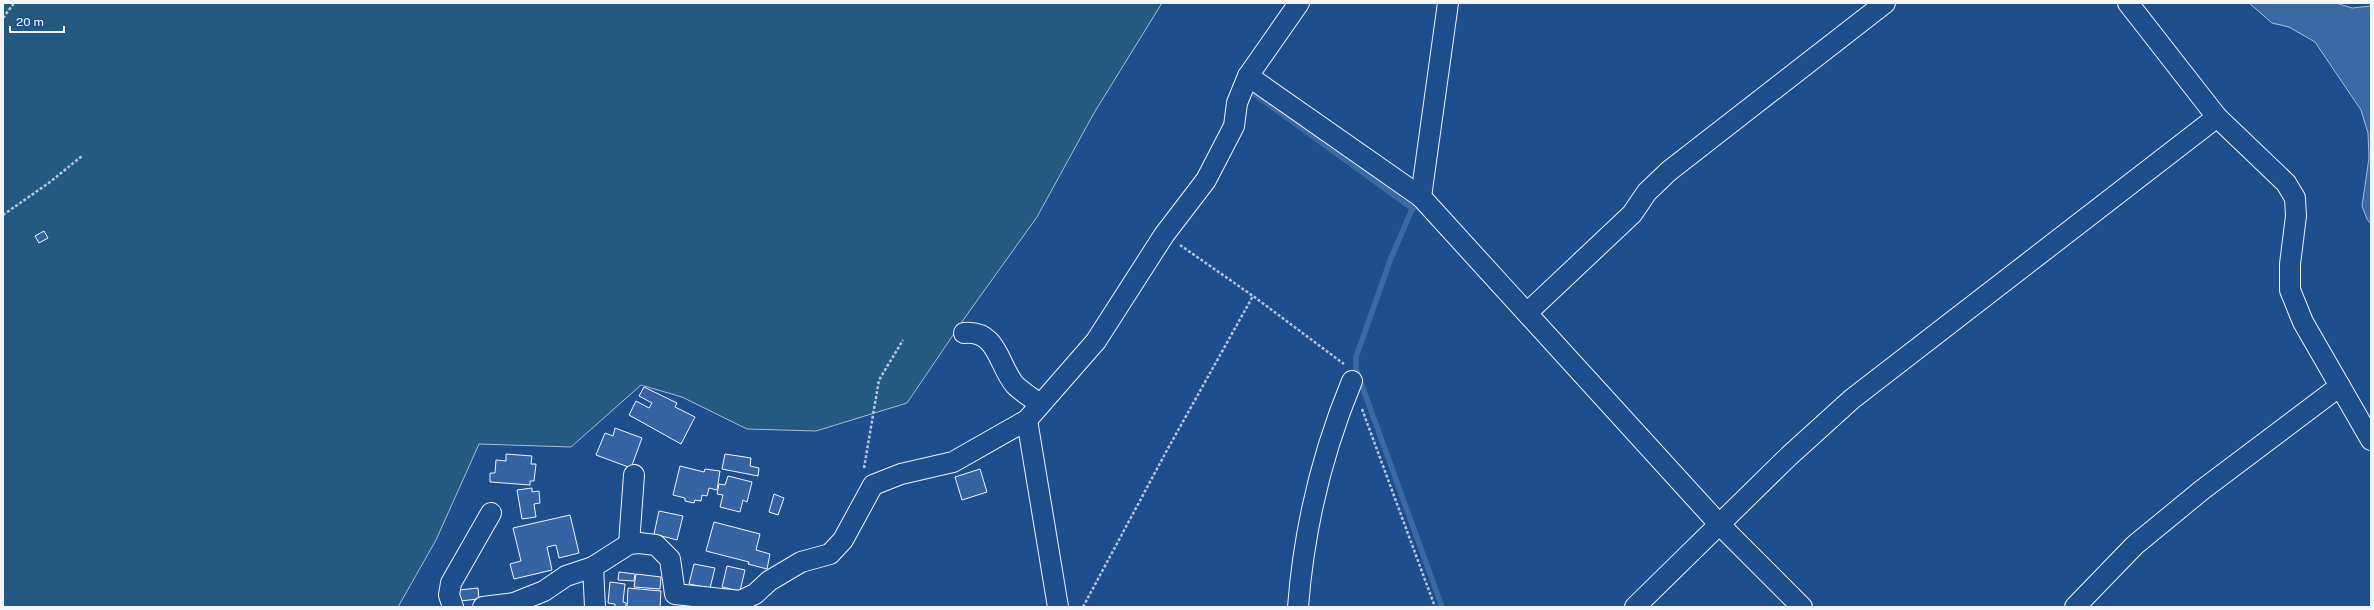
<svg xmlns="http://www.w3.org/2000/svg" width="2374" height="610" font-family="'Public Sans',sans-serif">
<rect width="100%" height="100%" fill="#1f4e8c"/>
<path fill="#245a82" stroke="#a8bbd7" d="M3,3H1162L1094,113L1037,217L966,316L907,403L816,431L747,429L682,397L641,385L571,447L479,444L436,540L398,607H3Z"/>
<path fill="#3b69a3" stroke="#a8bbd7" d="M2249,3H2336L2352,8L2371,6V224L2367,219L2362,206L2369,158L2368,133L2361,110L2315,42L2289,27L2272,23Z"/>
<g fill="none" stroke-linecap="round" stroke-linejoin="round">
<g stroke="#3b69a3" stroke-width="5.5">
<path d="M1253,93L1413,209"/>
<path d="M1413,207L1391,258L1356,357V369L1442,607"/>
</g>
</g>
<g fill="#3563a3" stroke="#f2f6ff">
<path d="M44,231L48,238L39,243L35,236Z"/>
<path d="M644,387L677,403L675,407L695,417L681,444L629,415L636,401L649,408L652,403L639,396Z"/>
<path d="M615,428L642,438L631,468L596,455L605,433L613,436Z"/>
<path d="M506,454L532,456L531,464H536L534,481H530V485L490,482V473H495L496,460L506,461Z"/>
<path d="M725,454L751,458L750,466L759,468L758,476L722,469Z"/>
<path d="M680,466L704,472L705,469L720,471L717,490L709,488L707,496L702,495L701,501L695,500L694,503L685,501V498L673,495Z"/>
<path d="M980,469L987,492L962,500L955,477Z"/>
<path d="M728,476L752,482L747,502L743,500L740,512L720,507L723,495L717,494L719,484L725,485Z"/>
<path d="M532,488V492L539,491L540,503L534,504L536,517L522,519L517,490Z"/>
<path d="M774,494L784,498L778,515L769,512Z"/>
<path d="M659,511L683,516L677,540L654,534Z"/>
<path d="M570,515L579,553L559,558L556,545L547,547L552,570L514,579L510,564L521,561L513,528Z"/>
<path d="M714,522L760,534L756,550L770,554L767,569L748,564L749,562L706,551Z"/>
<path d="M694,564L715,568L710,588L689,584Z"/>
<path d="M727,566L745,570L740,591L722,587Z"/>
<path d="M619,572L635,574L634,581L618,580Z"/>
<path d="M636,574L661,577L660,589L634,587Z"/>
<path d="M610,582L625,584L623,602L626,603V607H615V604L608,603Z"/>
<path d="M478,588L479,599L460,601L459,590Z"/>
<path d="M628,588L661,591L660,607H627Z"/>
</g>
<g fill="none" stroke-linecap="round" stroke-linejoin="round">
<defs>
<g id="minor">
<path d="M2128,3L2217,117L2286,183L2295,198L2296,216L2290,264V290L2303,322L2371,440"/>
<path d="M1248,76L1421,197L1719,524L1802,607"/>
<path d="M1421,197L1448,3"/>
<path d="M1527,313L1632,214L1647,192L1669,171L1885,3"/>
<path d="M964,333C998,330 998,365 1015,385C1022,392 1032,398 1040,404"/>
<path d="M1027,420L1058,607"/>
<path d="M629,544L634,475"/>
<path d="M593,567L595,607"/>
<path d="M453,607L449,595L451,583L491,513"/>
<path d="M483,607L514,603L544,591L566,576L593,567L629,544L639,543L656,545L670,559L675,594L740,601L755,594L769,581L801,562L830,554L843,540L873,485L901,474L953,462L1027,420L1096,341L1164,235L1206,180L1234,126L1237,103L1248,76L1299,3"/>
<path d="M1298,607C1304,529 1322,453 1352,381"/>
<path d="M1635,607L1789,456L1852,399L2217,117"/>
<path d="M2075,607L2135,545L2202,490L2340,386"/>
</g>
</defs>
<use href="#minor" stroke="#f2f6ff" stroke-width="22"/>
<g stroke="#b3c4dc" stroke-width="2.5" stroke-dasharray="3 2" stroke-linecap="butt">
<path d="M3,18L14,3"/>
<path d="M3,215L50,182L82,156"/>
<path d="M1180,245L1253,296L1344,364"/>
<path d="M1362,409L1435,607"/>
<path d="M864,468L879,380L903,340"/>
<path d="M1083,607L1166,452L1253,296"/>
</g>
<use href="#minor" stroke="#1f4e8c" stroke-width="20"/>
</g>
<rect width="2374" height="610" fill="none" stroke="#f2f6ff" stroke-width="8"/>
<path d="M10 26v6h54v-6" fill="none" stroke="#f2f6ff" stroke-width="2"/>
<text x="16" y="26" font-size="12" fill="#f2f6ff" stroke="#1f4e8c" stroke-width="3" paint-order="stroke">20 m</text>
</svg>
